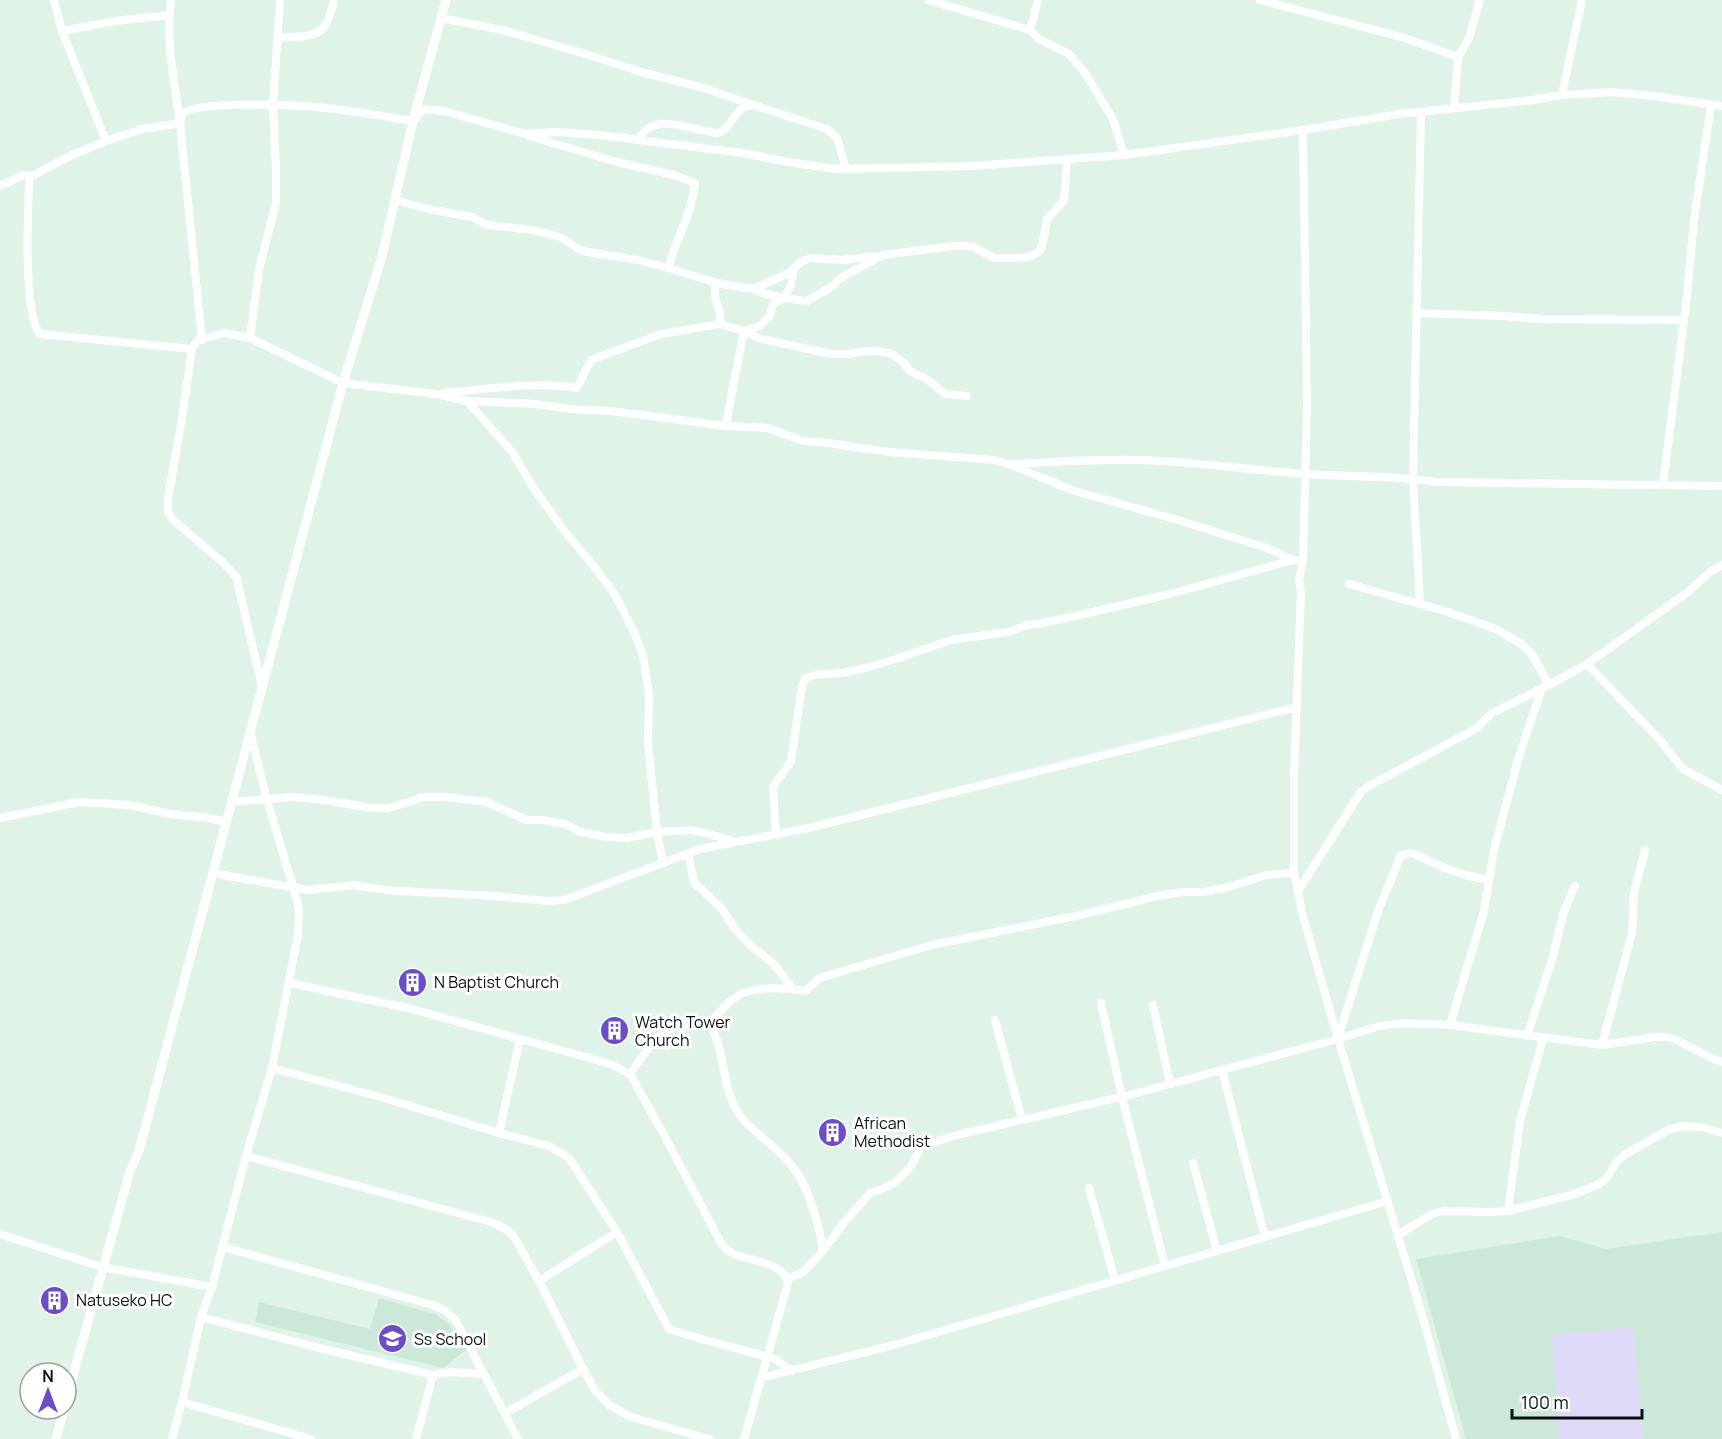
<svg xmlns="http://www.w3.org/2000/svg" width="1722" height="1439" font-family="Manrope,sans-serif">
<rect width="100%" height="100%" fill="#dff3e8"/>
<g fill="#cce8d9">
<path d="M1722,1232V1439H1466L1416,1259L1560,1236L1606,1249Z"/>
<path d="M379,1298L435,1314L448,1323L467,1349L443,1368L255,1322L259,1302L370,1329Z"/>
</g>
<path fill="#dedbf8" d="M1634,1327L1643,1439H1559L1551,1335Z"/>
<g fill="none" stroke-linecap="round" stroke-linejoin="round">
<g stroke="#fff" stroke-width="8">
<path d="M54,0L62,31L106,141"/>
<path d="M171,0C165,42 175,82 180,124C188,196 195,268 202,340"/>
<path d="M928,0L1030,30L1039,39L1069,54L1085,73L1113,119L1124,155"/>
<path d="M1260,0L1405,38L1458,57"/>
<path d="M442,18L506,31L582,53L641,72L701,87L753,105"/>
<path d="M1030,30L1038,0"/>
<path d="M62,31L115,21L169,15"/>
<path d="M277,38C314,35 325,41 334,0"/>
<path d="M1562,95L1582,0"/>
<path d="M1454,108L1458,57L1469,38L1480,0"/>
<path d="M1303,130L1307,404L1303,561L1299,580L1301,592L1294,775V873L1303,916L1338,1039L1421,1311L1456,1439"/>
<path d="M638,139C657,112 681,128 707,131C710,132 713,133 717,133C730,131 733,113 744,107C747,106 750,106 753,105L827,129L837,138L846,169"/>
<path d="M32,176L30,177L29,184C28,215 23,313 40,334L192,349L198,340L225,333L250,338L343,383L436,394L467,401L536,404L570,409L611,411L726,426L768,428L803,441L821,442L890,452L994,460L1011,465L1072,490L1181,521L1267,548L1293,560L1303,561"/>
<path d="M0,186L24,175L32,176L72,155L106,141L142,129L180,123C181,120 181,116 183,114C196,100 295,105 316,107C349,110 381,116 413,121L424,109L444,111L525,134L557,132L599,135L743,153L788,162L837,169L971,166L1124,155L1303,130L1399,114L1533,100L1562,95L1611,92L1654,96L1722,106"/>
<path d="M395,200L428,209L472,217L487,225L532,230L560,237L582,251L638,260L668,268C672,257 675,245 680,235C687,218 693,202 695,183L674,175L617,162L529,136"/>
<path d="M668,268L717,283L753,289L789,273L801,262L810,258L843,260L875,256"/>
<path d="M715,282V297L720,314V324"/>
<path d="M753,289L765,294L784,298L791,285L794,269"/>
<path d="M1416,313L1504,316L1541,319L1684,320"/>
<path d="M250,338L259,269L276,203V169L273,105L280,0"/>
<path d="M192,349L181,425L168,498V511L172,519L221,561L236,576L262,686"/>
<path d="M444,393C488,389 534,381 577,388L591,360L661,334L720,324L744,331L760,326L770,316L773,304L784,298L807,301L833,286L839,279L883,255L953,246H972L994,258H1012L1029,257L1040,251L1042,247L1047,219L1064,200L1067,160"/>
<path d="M467,401L513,453L533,487L562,528L596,569L615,595L634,632L643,655L649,694L648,743L657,832L663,863"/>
<path d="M726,426C731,394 738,363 744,331L758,338L831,354H849L864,351H876L892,354L904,363L910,371L928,380L945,394L967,396"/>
<path d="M1014,464C1055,462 1096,459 1137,460C1193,461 1249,470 1305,474C1349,477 1393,475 1436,482L1722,486"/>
<path d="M1663,484L1687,296L1694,220L1711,105"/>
<path d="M1349,584L1448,612L1496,629L1523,645L1532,654L1549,685"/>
<path d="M1420,604L1413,479L1421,112"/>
<path d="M1587,664L1658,738L1683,769L1722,790"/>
<path d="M231,802L292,797L316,799L373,808H388L413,801L422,797H446L487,802L526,820H543L565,824L580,832L606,837L627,838L657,832L692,830L731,840"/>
<path d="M0,818L79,802L130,805L170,814L209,818L225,822"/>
<path d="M776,835L773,787L791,761L802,686L806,678L815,675L843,673L869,667L902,657L951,640L1008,632L1024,626L1063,619L1170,594L1293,560"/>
<path d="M688,853L694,882L722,909L735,929L750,945L775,965L792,988"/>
<path d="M212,873L307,890L355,885L371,888L396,891L480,895L549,901L564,900L700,849L813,827L1297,707"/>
<path d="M1298,891L1355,801L1361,792L1369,786L1468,733L1478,727L1492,713L1549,685L1587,664L1688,592L1709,573L1722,565"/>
<path d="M289,983L408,1008L611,1064L630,1074L662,1131L721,1243C724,1247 728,1251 732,1253C747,1261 786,1262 788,1283L744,1439"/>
<path d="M1101,1003L1122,1097L1165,1266"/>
<path d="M1153,1005L1170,1084"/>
<path d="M995,1020L1022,1120"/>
<path d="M710,1023C713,1030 716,1037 718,1044C725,1068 725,1093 739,1114C750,1130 766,1139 779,1152C800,1171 807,1189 815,1215C818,1227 823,1238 822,1251"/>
<path d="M1450,1025L1484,911L1494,850L1519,756L1542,688"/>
<path d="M1527,1036L1552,960L1564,911L1575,886"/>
<path d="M1338,1038L1378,911L1401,855L1412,853L1445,868L1465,875L1489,880"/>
<path d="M1602,1045L1632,933L1634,893L1645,850"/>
<path d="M272,1068L377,1096L499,1133L549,1146L569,1158L617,1232L669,1329L694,1337L775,1359L792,1371"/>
<path d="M1222,1070L1265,1237"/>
<path d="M630,1074C644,1055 656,1031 681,1025C691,1023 700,1025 710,1023C719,1013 727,1002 738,996C756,985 786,988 805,991L820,978L826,976L932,945L1080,915L1158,896L1183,892H1203L1229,887L1266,875L1294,873"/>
<path d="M499,1133L520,1039"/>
<path d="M246,1156L491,1222L504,1228L513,1235L539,1281L583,1369L595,1390L609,1405L631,1417L709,1439"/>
<path d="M1193,1163L1217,1251"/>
<path d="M1089,1188L1115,1280"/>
<path d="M1508,1211L1520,1121L1543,1039"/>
<path d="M0,1234L102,1267L212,1287"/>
<path d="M1398,1235L1432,1214L1443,1211L1490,1212L1508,1211L1575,1194L1597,1185L1606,1179L1616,1163L1624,1155L1670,1129L1683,1126L1701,1127L1722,1133"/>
<path d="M223,1247L433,1305L446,1311L456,1321L518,1439"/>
<path d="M788,1278L802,1273L822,1252L842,1225L870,1193L882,1189L894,1183L910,1168L920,1149L925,1145L957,1135L1129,1095L1338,1039L1379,1026L1406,1023L1450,1025L1602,1045L1655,1037H1666L1677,1040L1713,1059L1722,1062"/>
<path d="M539,1281L617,1232"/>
<path d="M201,1317L311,1346L433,1375L450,1372L483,1374"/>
<path d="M761,1378L894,1345L1388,1201"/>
<path d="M182,1402L311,1439"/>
<path d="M505,1413L583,1369"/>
<path d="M172,1439L182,1402L201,1317L212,1287L246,1156L272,1068L298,934L299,909L294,889L287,867L267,800L250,731"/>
<path d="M416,1439L433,1375"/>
</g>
<g stroke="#fff" stroke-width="9">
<path d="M66,1401L130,1171L139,1151L343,383L382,256L413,121L446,0"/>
<path d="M56,1439L64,1409"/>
</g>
</g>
<defs>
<symbol id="building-disc" viewBox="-11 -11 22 22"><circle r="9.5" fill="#6c4dc6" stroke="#fff"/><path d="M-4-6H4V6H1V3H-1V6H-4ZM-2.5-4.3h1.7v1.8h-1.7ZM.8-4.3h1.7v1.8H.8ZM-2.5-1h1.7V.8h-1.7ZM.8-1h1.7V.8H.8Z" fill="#fff"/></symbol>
<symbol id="school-disc" viewBox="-11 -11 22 22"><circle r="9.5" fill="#6c4dc6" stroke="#fff"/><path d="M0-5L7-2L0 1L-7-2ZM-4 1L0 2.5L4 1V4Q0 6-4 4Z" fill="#fff"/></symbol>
</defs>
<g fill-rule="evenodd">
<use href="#building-disc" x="396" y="966" width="33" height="33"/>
<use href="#building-disc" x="598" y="1014" width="33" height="33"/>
<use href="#building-disc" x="816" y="1116" width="33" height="33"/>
<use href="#building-disc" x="38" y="1284" width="33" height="33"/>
<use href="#school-disc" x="376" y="1322" width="33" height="33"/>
</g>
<g text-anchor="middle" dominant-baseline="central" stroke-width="6" stroke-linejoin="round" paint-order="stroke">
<g font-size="16" fill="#0b120e" stroke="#fff" text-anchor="start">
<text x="434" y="982">N Baptist Church</text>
<text x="635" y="1022">Watch Tower<tspan x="635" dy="18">Church</tspan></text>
<text x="854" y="1123">African<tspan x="854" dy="18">Methodist</tspan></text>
<text x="76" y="1300">Natuseko HC</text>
<text x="414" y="1339">Ss School</text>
</g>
</g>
<g transform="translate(48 1391)"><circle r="28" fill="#ffffff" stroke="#9da09f" stroke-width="1.5"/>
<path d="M0-4.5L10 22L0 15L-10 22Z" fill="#6c4dc6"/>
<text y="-9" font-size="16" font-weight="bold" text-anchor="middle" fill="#0b120e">N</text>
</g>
<path d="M1512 1409v9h130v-9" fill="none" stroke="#0b120e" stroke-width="3"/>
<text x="1521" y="1409" font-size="18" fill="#0b120e" stroke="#ffffff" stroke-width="4.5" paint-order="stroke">100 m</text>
</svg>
